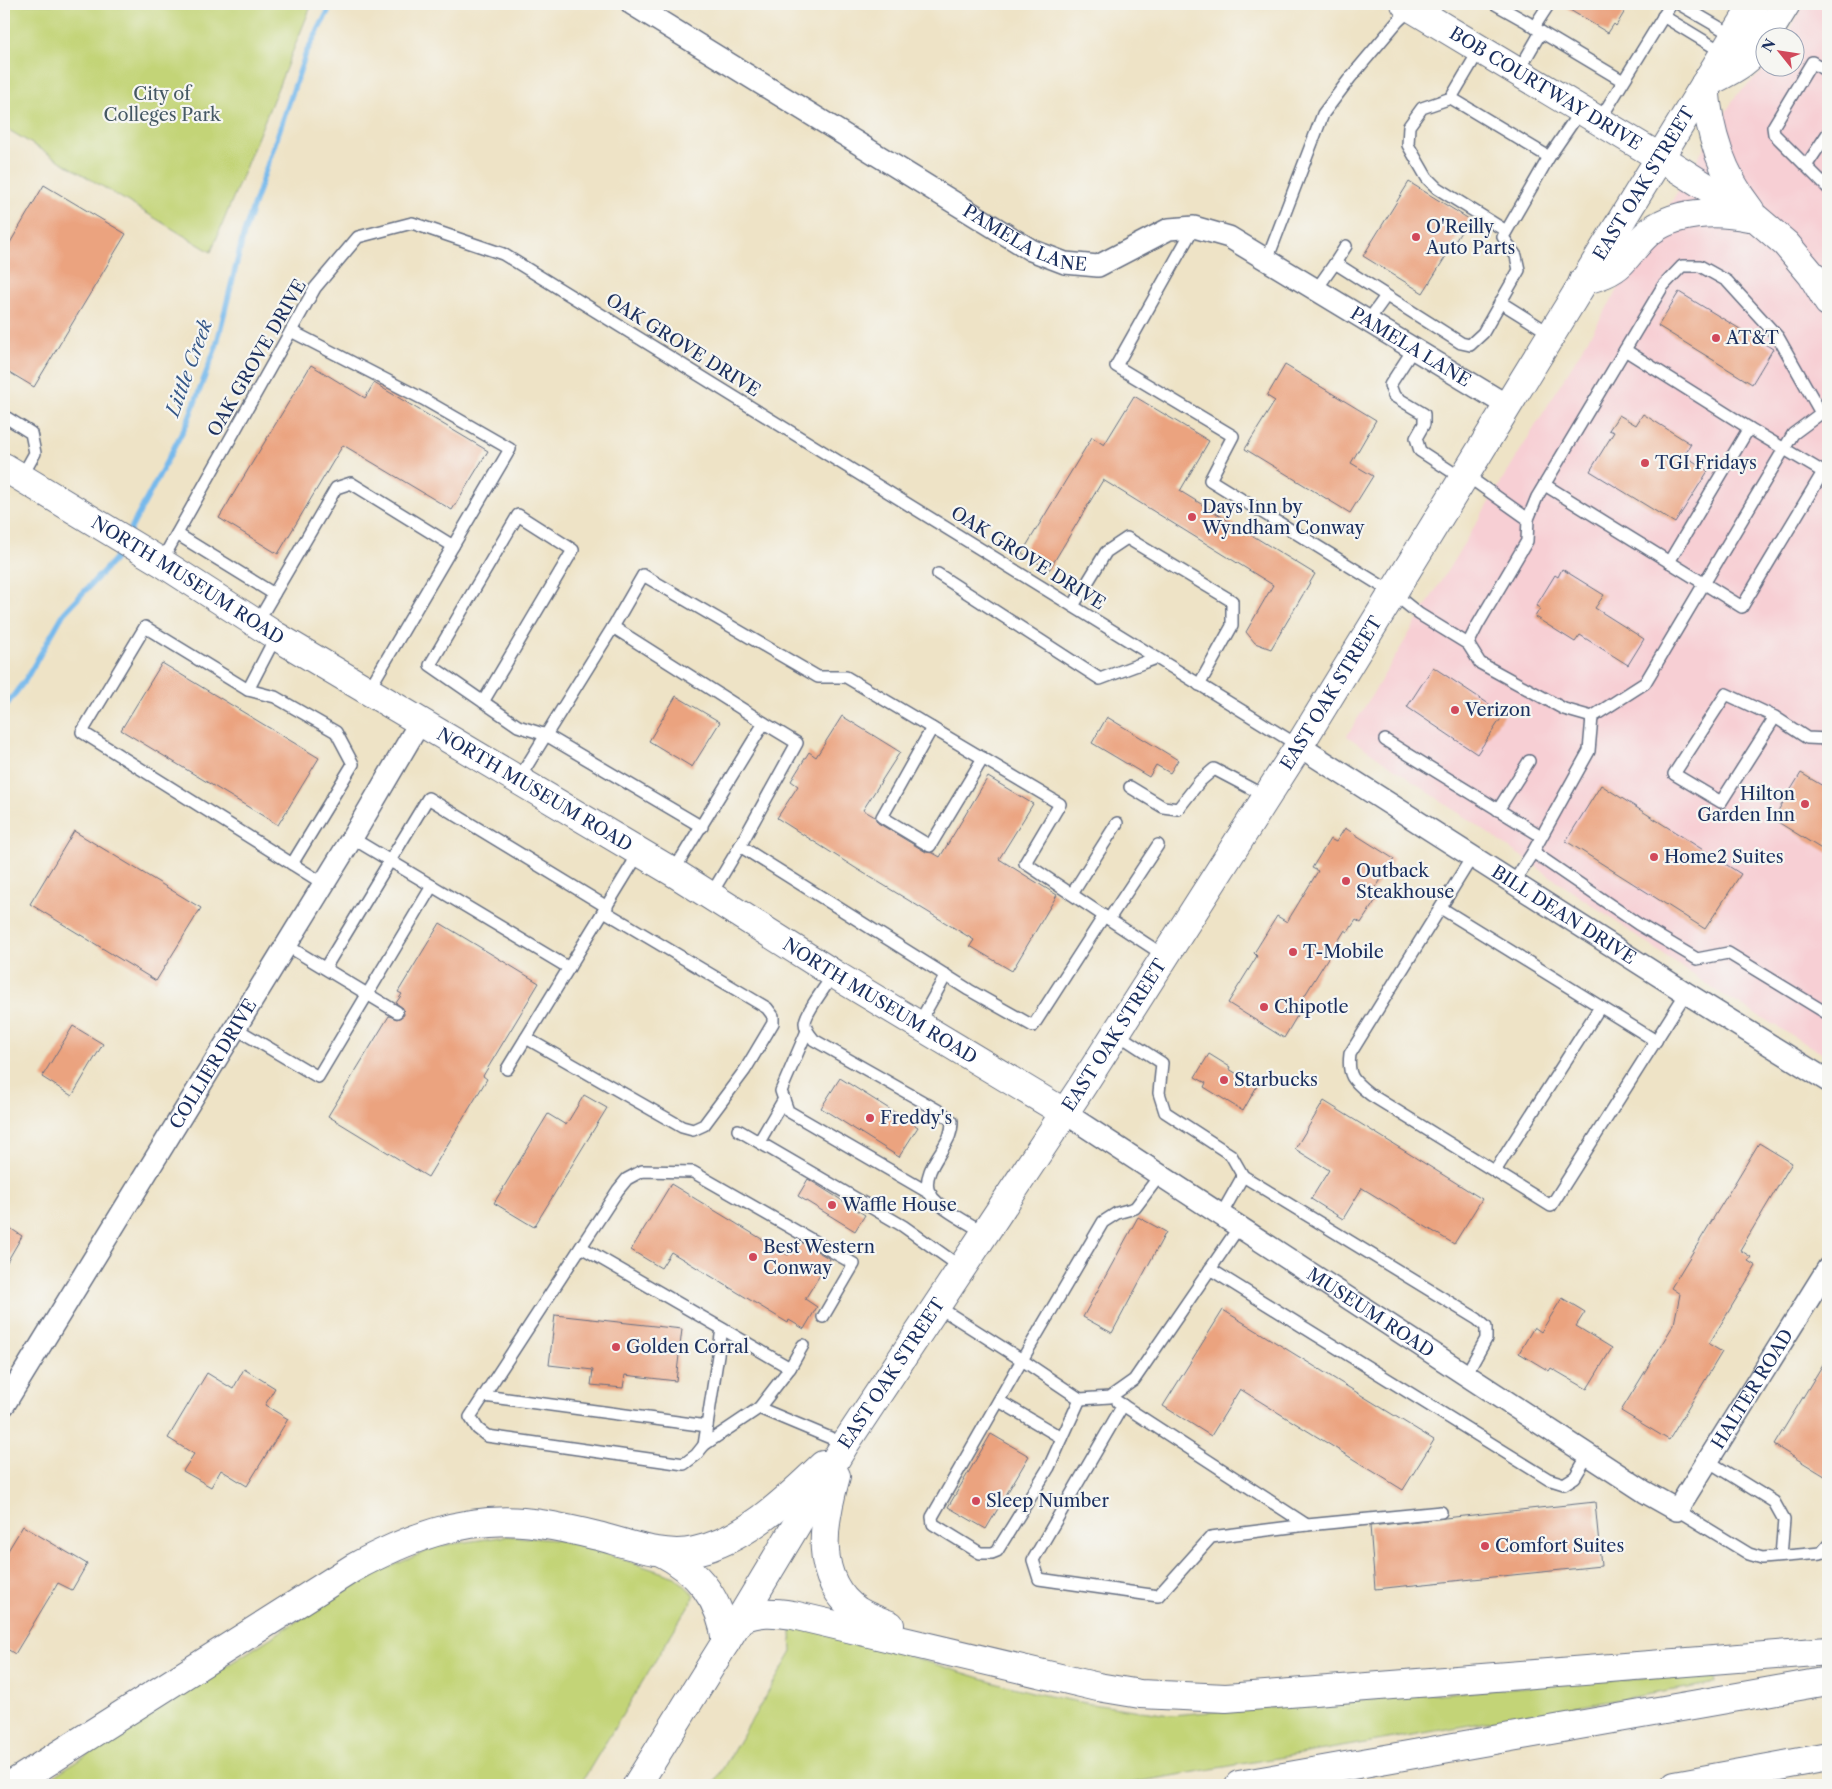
<svg xmlns="http://www.w3.org/2000/svg" width="1832" height="1789" font-family="'Libre Caslon Text',serif">
<rect width="100%" height="100%" fill="#f6f6f2"/>
<filter id="ink" filterUnits="userSpaceOnUse"><feTurbulence type="fractalNoise" baseFrequency=".02" numOctaves="2"/><feDisplacementMap in="SourceGraphic" scale="10" xChannelSelector="R" yChannelSelector="G"/><feConvolveMatrix kernelMatrix="1 2 1 2 8 2 1 2 1" color-interpolation-filters="sRGB"/></filter>
<filter id="wash" filterUnits="userSpaceOnUse"><feTurbulence type="fractalNoise" baseFrequency=".0096" numOctaves="4" result="noise"/><feDisplacementMap in="SourceGraphic" scale="20" xChannelSelector="R" yChannelSelector="G"/><feGaussianBlur stdDeviation="1.12" result="paint"/><feColorMatrix in="noise" values="0 0 0 0 0 0 0 0 0 0 0 0 0 0 0 0 0 1.4 0 .05"/><feComposite in="paint" operator="in"/></filter>
<g filter="url(#wash)">
<rect width="100%" height="100%" fill="#eee3c6"/>
<path fill="#f7cfd4" d="M1805,4H1828V1057L1715,990L1347,736L1735,97L1766,68H1794V38L1785,37Z"/>
<g fill="#c3d477" stroke="#6f826a">
<path d="M4,4H312L211,252L4,127Z"/>
<path d="M507,1536L569,1541L675,1577L695,1595L580,1785H39L365,1578L438,1546Z"/>
<path d="M798,1619C878,1645 958,1674 1040,1694C1083,1704 1127,1709 1171,1715L1714,1672L1716,1683L1119,1785H713L792,1652L791,1632Z"/>
</g>
<g fill="none" stroke-linecap="round" stroke-linejoin="round">
<g stroke="#76b9ec" stroke-width="5.5">
<path d="M128,534L187,423L216,347L244,233L306,53L332,4"/>
<path d="M4,708L26,679L64,613L114,560L121,546"/>
</g>
</g>
<g id="blocks">
<g fill="#eba37f">
<path d="M1560,4H1626L1622,10L1625,11L1616,26L1614,24L1608,33Z"/>
<path d="M1409,182L1469,219L1423,293L1363,256Z"/>
<path d="M44,185L126,234L34,387L4,369V253Z"/>
<path d="M1679,292L1773,349L1752,384L1658,326Z"/>
<path d="M311,365L365,398L374,383L488,451L452,510L343,445L278,554L219,518Z"/>
<path d="M1285,365L1376,420L1351,463L1373,476L1350,513L1245,449L1275,401L1267,396Z"/>
<path d="M1134,396L1209,441L1180,491L1315,574L1271,649L1255,643L1246,632L1273,585L1103,480L1049,570L1022,553L1092,437L1104,445Z"/>
<path d="M1643,414L1691,444L1684,455L1708,471L1675,523L1590,471L1614,432L1609,430L1619,415L1636,425Z"/>
<path d="M1562,569L1604,595L1595,608L1644,639L1628,665L1580,635L1575,642L1535,617L1540,608L1536,606L1555,575L1558,577Z"/>
<path d="M162,663L319,758L278,825L121,730Z"/>
<path d="M1433,667L1504,714L1477,754L1407,707Z"/>
<path d="M676,696L720,722L692,767L649,741Z"/>
<path d="M842,716L900,752L863,810L875,817L878,823L926,852L933,853L940,857L988,777L1033,804L999,859L1057,895L1012,971L970,946L974,940L857,869L777,818L798,786L791,781L809,752L816,757Z"/>
<path d="M1107,717L1178,760L1170,773L1156,765L1149,777L1092,743Z"/>
<path d="M1801,773L1828,789V853L1773,819Z"/>
<path d="M1601,785L1741,874L1705,929L1566,841Z"/>
<path d="M1345,828L1394,859L1373,892L1379,895L1361,923L1356,920L1348,932L1345,930L1297,1008L1300,1011L1284,1038L1228,1003L1257,956L1254,953L1277,916L1287,922L1318,871L1312,868L1330,839L1336,842Z"/>
<path d="M74,831L201,908L156,981L30,904Z"/>
<path d="M440,923L539,983L483,1076L487,1079L428,1177L328,1116L389,1016L397,1019L404,1015L403,1008L396,1003L402,994L398,992Z"/>
<path d="M73,1026L103,1044L72,1096L42,1077Z"/>
<path d="M1209,1054L1230,1067L1229,1069L1257,1086L1243,1111L1204,1087L1206,1083L1195,1077Z"/>
<path d="M840,1078L918,1127L899,1157L821,1108Z"/>
<path d="M584,1095L607,1108L534,1227L494,1203L548,1114L566,1125Z"/>
<path d="M1324,1101L1482,1199L1454,1244L1362,1188L1343,1219L1311,1199L1329,1170L1295,1149Z"/>
<path d="M1759,1143L1792,1163L1740,1250L1751,1257L1748,1261L1756,1266L1709,1344L1722,1352L1669,1440L1621,1411L1674,1324L1680,1294L1671,1288Z"/>
<path d="M808,1179L865,1215L855,1231L798,1196Z"/>
<path d="M671,1184L788,1255L798,1240L830,1259L805,1299L817,1307L804,1329L789,1320L788,1323L671,1252L661,1268L631,1250Z"/>
<path d="M1138,1217L1166,1232L1112,1333L1083,1317Z"/>
<path d="M4,1224L22,1236L4,1267Z"/>
<path d="M1562,1298L1585,1312L1576,1326L1612,1348L1587,1389L1551,1368L1549,1371L1519,1353L1534,1327L1541,1332Z"/>
<path d="M1223,1310L1434,1440L1403,1490L1240,1389L1211,1436L1163,1406Z"/>
<path d="M555,1315L682,1329L676,1381L625,1375L623,1388L591,1385L593,1370L549,1365Z"/>
<path d="M1828,1356V1478L1774,1445Z"/>
<path d="M244,1369L275,1388L265,1405L288,1419L247,1486L221,1470L211,1487L183,1471L194,1454L168,1438L207,1373L233,1389Z"/>
<path d="M991,1434L1029,1456L986,1529L948,1507Z"/>
<path d="M1595,1502L1601,1566L1375,1589L1370,1526Z"/>
<path d="M23,1526L87,1564L72,1590L58,1583L15,1654L4,1647V1557Z"/>
</g>
</g>
</g>
<g filter="url(#ink)">
<use href="#blocks" fill-opacity="0" stroke="#656e82" stroke-width="1"/>
<g fill="none" stroke-linecap="round" stroke-linejoin="round">
<defs>
<g id="lane">
<path d="M1495,4L1527,22L1541,32"/>
<path d="M1679,4L1734,36"/>
<path d="M1663,16L1724,53"/>
<path d="M1534,27L1549,4"/>
<path d="M1480,49L1451,98L1549,157L1581,110"/>
<path d="M1518,72L1541,32L1623,81"/>
<path d="M1828,72L1812,62L1773,127L1774,134L1828,188"/>
<path d="M1451,98L1422,108L1409,126L1408,145L1427,178L1437,188L1506,231"/>
<path d="M1599,121L1671,4"/>
<path d="M1806,166L1828,133"/>
<path d="M1194,227L1116,366L1233,436L1210,480L1393,593L1419,614L1468,644"/>
<path d="M1267,260L1323,114L1350,78L1398,21L1412,8"/>
<path d="M1335,263L1346,246"/>
<path d="M1316,290L1335,263L1461,343L1470,345L1483,333L1519,270L1516,256L1503,237L1549,157"/>
<path d="M1500,302L1551,334"/>
<path d="M1368,321L1386,296"/>
<path d="M291,331L423,399L510,449L453,546"/>
<path d="M1414,348L1390,385L1394,396L1424,414V424L1416,438L1420,451L1463,479"/>
<path d="M1625,350L1749,428L1669,562"/>
<path d="M4,416L31,433L35,453L21,478"/>
<path d="M1466,475L1528,519L1527,541L1477,626L1468,644L1480,663L1564,709L1592,717L1645,683L1793,434L1828,408"/>
<path d="M1545,485L1742,607L1823,472L1749,428"/>
<path d="M1528,519L1537,497L1663,286L1682,266H1700L1727,281L1778,337L1821,413"/>
<path d="M177,534L274,594"/>
<path d="M161,562L315,288L358,237L412,223L503,254L1299,746"/>
<path d="M938,574L1100,679L1156,658"/>
<path d="M1073,606L1106,552L1127,538L1232,601V626L1199,685"/>
<path d="M257,623L336,488L351,483L453,546L368,691"/>
<path d="M613,627L643,575L818,677H846L1060,804L1025,863L1104,916"/>
<path d="M276,636L248,690L145,627L82,732L324,884"/>
<path d="M248,690L275,697L336,732L353,764L292,864"/>
<path d="M483,702L573,550L518,515L430,665L518,726L546,735L702,827"/>
<path d="M1775,717L1721,802L1674,774L1726,694L1775,717L1807,738L1828,739"/>
<path d="M764,723L797,743L740,846L969,990L1033,1026L1104,916L1165,956"/>
<path d="M932,728L882,817L930,846L983,758"/>
<path d="M1385,740L1541,836"/>
<path d="M518,780L613,627L764,723L673,872"/>
<path d="M1130,787L1163,807L1178,809L1200,781L1214,769L1267,797"/>
<path d="M1498,810L1529,761"/>
<path d="M352,838L569,968"/>
<path d="M1533,852L1638,924L1697,959L1728,953L1828,1014"/>
<path d="M1472,857L1350,1054C1347,1077 1354,1081 1371,1095L1551,1206L1686,993"/>
<path d="M1513,883L1533,852L1589,751L1592,717"/>
<path d="M1072,894L1117,823"/>
<path d="M710,896L740,846"/>
<path d="M1441,908L1656,1041"/>
<path d="M1109,919L1158,845"/>
<path d="M286,945L397,1012"/>
<path d="M325,968L428,798L607,907"/>
<path d="M834,974C828,983 805,1013 805,1023C805,1030 810,1035 814,1040L941,1112L952,1121C952,1135 947,1141 940,1153C934,1163 925,1176 928,1189C931,1205 971,1224 985,1233"/>
<path d="M918,1025L946,975"/>
<path d="M235,1028L318,1077L432,886"/>
<path d="M807,1031L781,1091L788,1111L931,1194"/>
<path d="M1116,1033L1162,1063L1159,1093L1165,1112L1231,1155L1243,1176L1477,1319L1486,1327V1339L1466,1375"/>
<path d="M526,1038L682,1127L693,1130L704,1125L745,1070L773,1023V1016L767,1008L604,911"/>
<path d="M507,1069L639,853"/>
<path d="M738,1130L903,1226L962,1268"/>
<path d="M759,1142L784,1099"/>
<path d="M1495,1171L1600,1007"/>
<path d="M1160,1175L1135,1208L1117,1213L1103,1222L1022,1360L1080,1399L1110,1397L1134,1380L1239,1227"/>
<path d="M1221,1215L1243,1176"/>
<path d="M581,1247L790,1368L759,1408L845,1444"/>
<path d="M1210,1269L1548,1479L1564,1484L1575,1477L1588,1455"/>
<path d="M937,1306L1022,1360L932,1517L933,1524L980,1553H992L997,1551L1049,1467L1080,1399"/>
<path d="M722,1329L704,1445L759,1408"/>
<path d="M790,1368L803,1345"/>
<path d="M484,1396L707,1426"/>
<path d="M999,1401L1062,1438"/>
<path d="M1118,1402L1307,1525L1441,1512"/>
<path d="M1123,1405L1033,1560L1039,1579L1158,1596L1211,1537L1307,1525"/>
<path d="M704,1445L696,1455L684,1464L487,1436L478,1429L470,1417L618,1190L627,1179L642,1171L693,1172L854,1264L823,1317"/>
<path d="M1708,1461L1774,1502L1784,1520L1781,1556"/>
<path d="M1677,1510L1749,1554L1762,1558L1821,1553L1828,1545"/>
</g>
<g id="street">
<path id="s1" d="M632,4L1031,250L1065,263L1098,266L1169,229L1194,227L1229,237L1508,406"/>
<path id="s2" d="M1299,746L1686,993L1828,1081"/>
<path id="s3" d="M1065,1113L1645,1492L1677,1510L1828,1268"/>
<path id="s4" d="M4,1405L352,838L420,722"/>
</g>
<g id="secondary">
<path id="s5" d="M1405,4L1659,157L1757,219L1786,244L1812,275L1828,302"/>
<path d="M1765,38L1786,4"/>
<path d="M1750,210C1721,173 1708,130 1705,84C1730,71 1749,64 1764,39"/>
<path d="M1583,281C1596,277 1611,273 1621,263C1630,254 1637,243 1647,234C1673,211 1717,210 1749,217"/>
<path id="s6" d="M4,467L161,562L276,636L673,872L834,974L1065,1113"/>
</g>
<g id="highway">
<path d="M836,1476C823,1521 812,1580 858,1611C868,1617 879,1621 890,1625"/>
<path d="M661,1552C698,1571 721,1599 726,1642"/>
<path d="M740,1619C760,1611 772,1612 793,1615L1098,1687L1140,1694L1226,1698L1828,1651"/>
<path d="M11,1785L353,1568C406,1539 462,1517 523,1522C549,1524 573,1530 598,1536C628,1544 664,1558 695,1551C746,1540 786,1500 823,1465"/>
<path id="s7" d="M637,1785L740,1619L845,1444L1081,1088L1299,746L1754,4"/>
<path d="M1239,1785L1828,1681"/>
<path d="M1675,1785L1828,1757"/>
</g>
</defs>
<use href="#lane" stroke="#656e82" stroke-width="14"/>
<use href="#street" stroke="#656e82" stroke-width="24"/>
<use href="#secondary" stroke="#656e82" stroke-width="30"/>
<use href="#highway" stroke="#656e82" stroke-width="30"/>
<use href="#lane" stroke="#fff" stroke-width="11"/>
<use href="#street" stroke="#fff" stroke-width="21"/>
<use href="#secondary" stroke="#fff" stroke-width="28"/>
<use href="#highway" stroke="#fff" stroke-width="28"/>
</g>
</g>
<g fill="#d1495b" stroke="#f6f6f2" stroke-width="2">
<circle cx="1416" cy="237" r="5"/>
<circle cx="1716" cy="338" r="5"/>
<circle cx="1645" cy="463" r="5"/>
<circle cx="1192" cy="517" r="5"/>
<circle cx="1455" cy="710" r="5"/>
<circle cx="1805" cy="804" r="5"/>
<circle cx="1654" cy="857" r="5"/>
<circle cx="1346" cy="881" r="5"/>
<circle cx="1293" cy="952" r="5"/>
<circle cx="1264" cy="1007" r="5"/>
<circle cx="1224" cy="1080" r="5"/>
<circle cx="870" cy="1118" r="5"/>
<circle cx="832" cy="1205" r="5"/>
<circle cx="753" cy="1257" r="5"/>
<circle cx="616" cy="1347" r="5"/>
<circle cx="976" cy="1501" r="5"/>
<circle cx="1485" cy="1546" r="5"/>
</g>
<g text-anchor="middle" dominant-baseline="central" stroke-width="4.5" stroke-linejoin="round" paint-order="stroke">
<g font-size="18" fill="#1b2f5e" stroke="#f6f6f2">
<text stroke="none"><textPath href="#s5" startOffset="164">BOB COURTWAY DRIVE</textPath></text>
<text stroke="none"><textPath href="#s7" startOffset="1892">EAST OAK STREET</textPath></text>
<text stroke="none"><textPath href="#s1" startOffset="459">PAMELA LANE</textPath></text>
<text transform="translate(683 345) rotate(32)">OAK GROVE DRIVE</text>
<text stroke="none"><textPath href="#s1" startOffset="892">PAMELA LANE</textPath></text>
<text transform="translate(257 358) rotate(-60)">OAK GROVE DRIVE</text>
<text transform="translate(1028 558) rotate(32)">OAK GROVE DRIVE</text>
<text stroke="none"><textPath href="#s6" startOffset="216">NORTH MUSEUM ROAD</textPath></text>
<text stroke="none"><textPath href="#s7" startOffset="1294">EAST OAK STREET</textPath></text>
<text stroke="none"><textPath href="#s6" startOffset="621">NORTH MUSEUM ROAD</textPath></text>
<text stroke="none"><textPath href="#s2" startOffset="314">BILL DEAN DRIVE</textPath></text>
<text stroke="none"><textPath href="#s6" startOffset="1026">NORTH MUSEUM ROAD</textPath></text>
<text stroke="none"><textPath href="#s7" startOffset="889">EAST OAK STREET</textPath></text>
<text stroke="none"><textPath href="#s4" startOffset="400">COLLIER DRIVE</textPath></text>
<text stroke="none"><textPath href="#s3" startOffset="365">MUSEUM ROAD</textPath></text>
<text stroke="none"><textPath href="#s7" startOffset="484">EAST OAK STREET</textPath></text>
<text stroke="none"><textPath href="#s3" startOffset="872">HALTER ROAD</textPath></text>
</g>
<g font-size="18" fill="#455864" stroke="#f6f6f2">
<text x="162" y="94">City of<tspan x="162" dy="21">Colleges Park</tspan></text>
</g>
<g font-size="18" fill="#1b2f5e" stroke="#f6f6f2" text-anchor="start">
<text x="1426" y="227">O'Reilly<tspan x="1426" dy="21">Auto Parts</tspan></text>
<text x="1726" y="338">AT&amp;T</text>
<text x="1655" y="463">TGI Fridays</text>
<text x="1202" y="507">Days Inn by<tspan x="1202" dy="21">Wyndham Conway</tspan></text>
<text x="1465" y="710">Verizon</text>
<text x="1795" y="794" text-anchor="end">Hilton<tspan x="1795" dy="21">Garden Inn</tspan></text>
<text x="1664" y="857">Home2 Suites</text>
<text x="1356" y="871">Outback<tspan x="1356" dy="21">Steakhouse</tspan></text>
<text x="1303" y="952">T-Mobile</text>
<text x="1274" y="1007">Chipotle</text>
<text x="1234" y="1080">Starbucks</text>
<text x="880" y="1118">Freddy's</text>
<text x="842" y="1205">Waffle House</text>
<text x="763" y="1247">Best Western<tspan x="763" dy="21">Conway</tspan></text>
<text x="626" y="1347">Golden Corral</text>
<text x="986" y="1501">Sleep Number</text>
<text x="1495" y="1546">Comfort Suites</text>
</g>
<g font-size="19" font-style="italic" fill="#365889" stroke="#f6f6f2">
<text transform="translate(189 368) rotate(-70)">Little Creek</text>
</g>
</g>
<rect width="1832" height="1789" fill="none" stroke="#f6f6f2" stroke-width="20"/>
<g transform="translate(1780 52) rotate(300)"><circle r="24" fill="#f6f6f2" stroke="#9ea6b7"/>
<path d="M0-4L9 19L0 12L-9 19Z" fill="#d1495b"/>
<text y="-8" font-size="14" font-weight="bold" text-anchor="middle" fill="#1b2f5e">N</text>
</g>
</svg>
